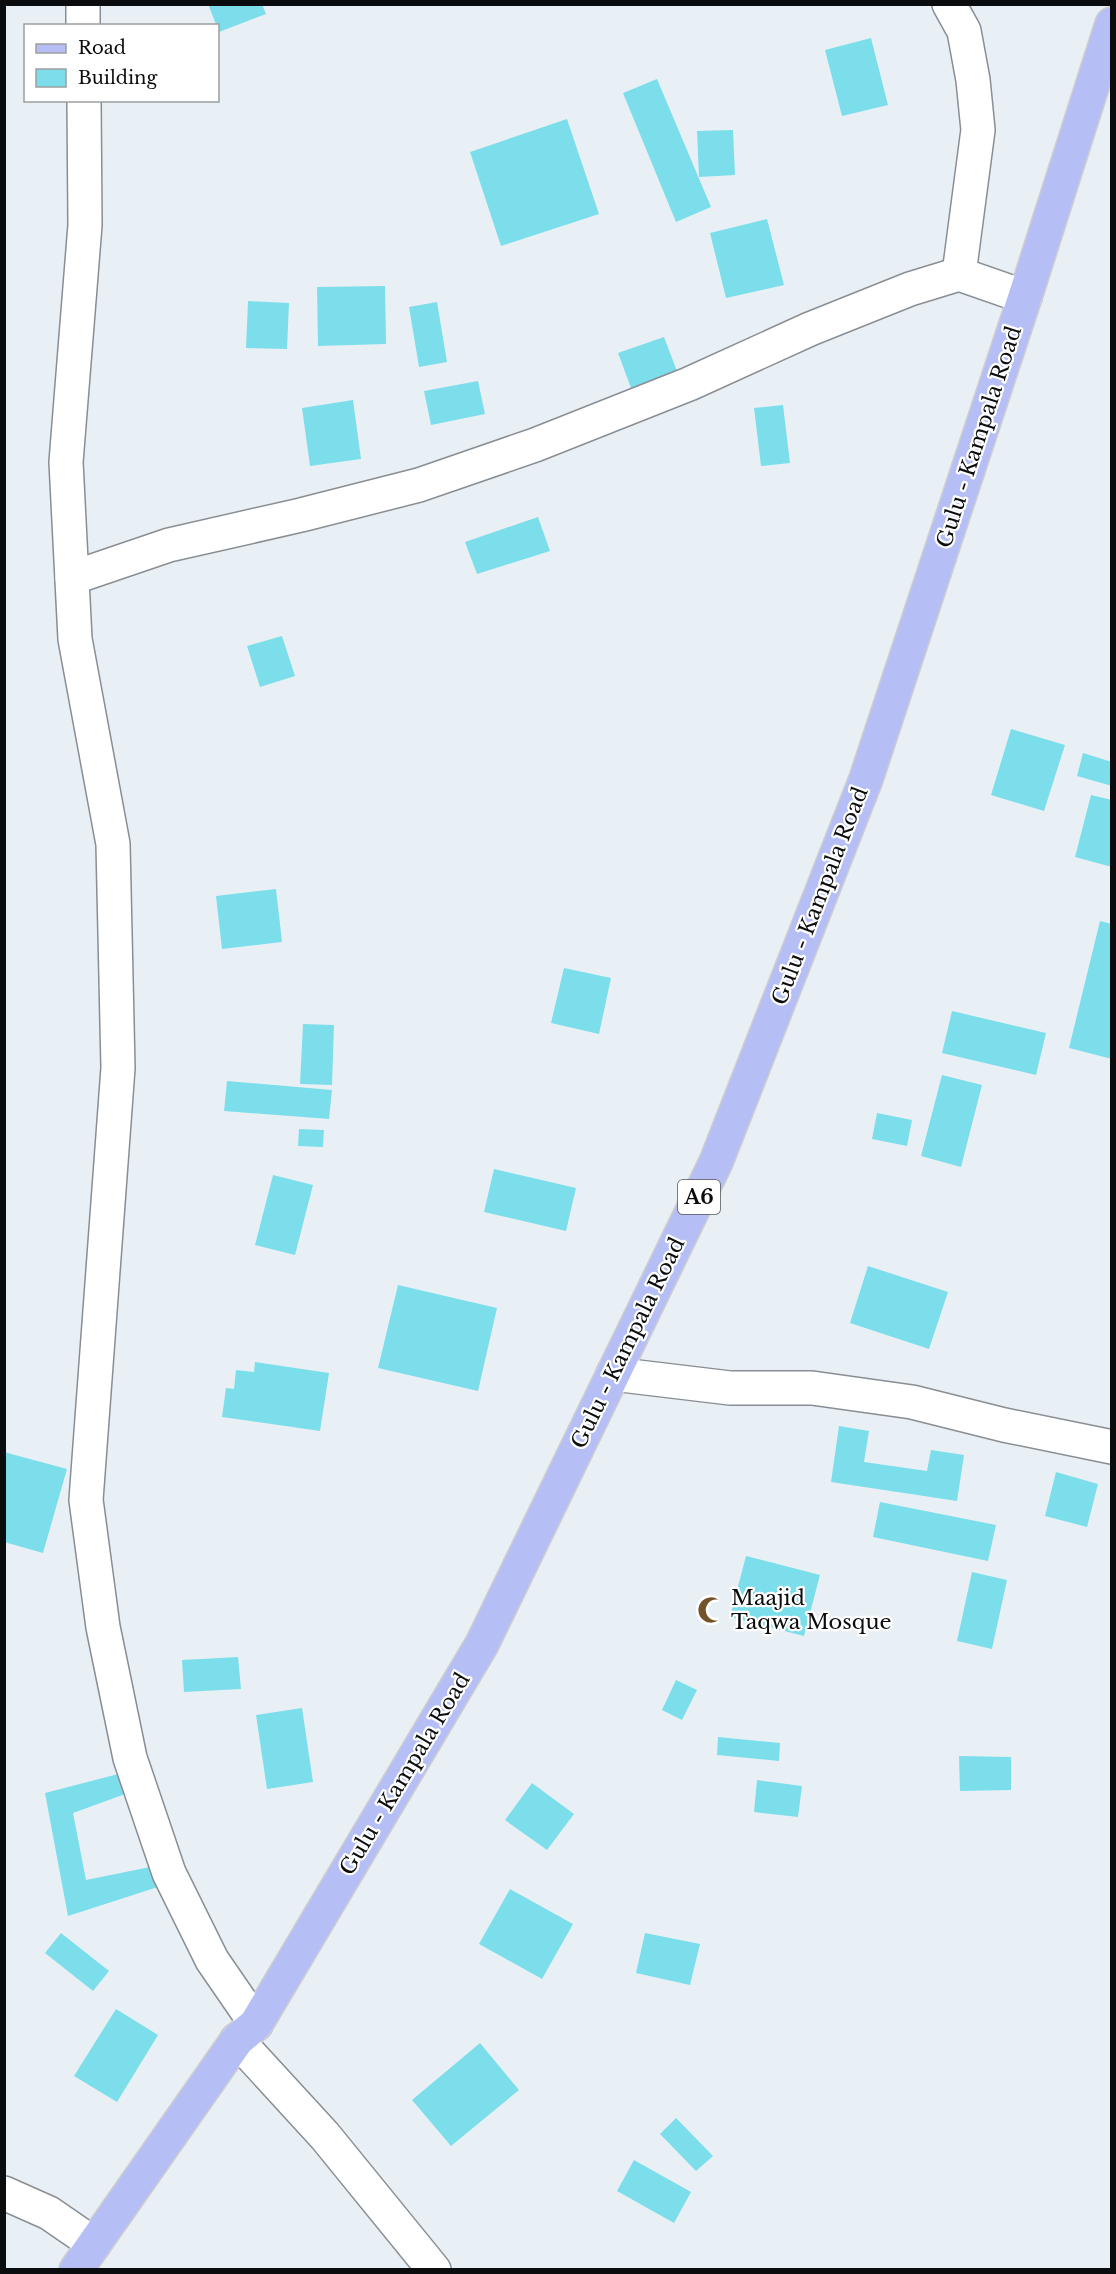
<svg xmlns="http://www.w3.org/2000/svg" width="1116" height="2274" font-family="'Libre Baskerville',serif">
<rect width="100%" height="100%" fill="#e9f0f5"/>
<g fill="#7cdeeb">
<path d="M208,4H262L266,14L219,32Z"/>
<path d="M871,38L888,105L842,116L825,50Z"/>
<path d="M657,79L711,207L676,222L623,93Z"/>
<path d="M567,119L599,214L501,246L470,152Z"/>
<path d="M733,130L735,175L699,177L697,131Z"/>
<path d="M767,219L784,285L726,298L710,233Z"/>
<path d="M385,286L386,344L318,346L317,287Z"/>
<path d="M248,301L289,303L287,349L246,348Z"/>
<path d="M437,302L447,362L419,367L409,307Z"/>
<path d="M664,337L680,379L634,396L618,353Z"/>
<path d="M478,381L485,414L431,425L424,391Z"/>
<path d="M353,400L361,459L310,466L302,408Z"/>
<path d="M783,405L790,463L761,466L754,408Z"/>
<path d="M538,517L550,551L477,574L465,542Z"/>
<path d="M282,636L295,676L260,687L247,646Z"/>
<path d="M1011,729L1065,745L1044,811L991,795Z"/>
<path d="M1083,753L1112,762V786L1077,776Z"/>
<path d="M1091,795L1112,800V867L1075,857Z"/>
<path d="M276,889L282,942L222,949L216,896Z"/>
<path d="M1100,921L1112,924V1059L1069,1048Z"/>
<path d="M564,968L611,978L599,1034L551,1023Z"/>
<path d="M952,1011L1046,1033L1036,1075L942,1053Z"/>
<path d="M303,1024L334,1025L332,1085L300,1084Z"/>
<path d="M942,1075L982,1085L961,1167L921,1156Z"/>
<path d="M227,1081L332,1090L329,1119L224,1111Z"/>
<path d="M877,1113L912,1120L907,1146L872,1139Z"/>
<path d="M299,1129L324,1130L323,1147L298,1146Z"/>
<path d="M494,1169L576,1188L566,1231L484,1212Z"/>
<path d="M273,1175L313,1185L295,1255L255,1245Z"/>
<path d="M868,1266L948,1292L929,1349L850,1323Z"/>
<path d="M398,1285L497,1308L478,1391L378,1368Z"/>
<path d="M255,1362L329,1373L320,1431L222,1417L226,1388L234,1389L236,1370L254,1372Z"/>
<path d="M839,1426L869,1431L864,1462L927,1471L931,1450L964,1455L957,1501L831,1482Z"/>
<path d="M4,1452L67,1469L43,1553L4,1542Z"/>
<path d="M1056,1472L1098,1484L1087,1527L1045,1516Z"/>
<path d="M880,1502L996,1525L988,1561L873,1537Z"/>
<path d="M746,1556L820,1575L804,1636L730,1617Z"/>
<path d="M972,1572L1007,1580L992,1649L957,1641Z"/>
<path d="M238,1657L241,1689L184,1692L182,1660Z"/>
<path d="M676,1680L697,1690L682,1720L662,1710Z"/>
<path d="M302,1708L313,1782L267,1789L256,1715Z"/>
<path d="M718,1737L780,1743L779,1761L717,1755Z"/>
<path d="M959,1756L1011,1757V1790L960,1791Z"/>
<path d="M122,1773L128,1793L73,1813L86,1880L155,1866L161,1886L68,1916L45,1793Z"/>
<path d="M757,1780L802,1786L798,1817L754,1812Z"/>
<path d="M532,1783L574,1814L547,1850L505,1820Z"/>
<path d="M510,1889L573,1924L542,1979L479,1944Z"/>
<path d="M61,1933L109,1971L93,1991L45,1953Z"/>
<path d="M645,1933L700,1944L690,1985L636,1973Z"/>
<path d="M116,2009L158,2035L117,2102L74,2076Z"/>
<path d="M480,2043L519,2090L451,2146L412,2100Z"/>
<path d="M676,2118L713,2156L696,2171L660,2134Z"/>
<path d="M634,2160L691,2192L674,2223L617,2191Z"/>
</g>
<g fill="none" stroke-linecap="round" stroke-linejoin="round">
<defs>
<g id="minor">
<path d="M83,4V26"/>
<path d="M949,4L964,31L973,80L978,130L959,274"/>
<path d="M84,100L85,225L66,462L75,639L113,844L118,1068L86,1500L103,1627L130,1758L169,1873L212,1960L256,2024"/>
<path d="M72,578L169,545L301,515L419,485L535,445L689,384L810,329L910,289L959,274L1025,297"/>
<path d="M613,1374L730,1388H812L912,1402L1004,1425L1112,1447"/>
<path d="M237,2040L325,2136L434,2270"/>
<path d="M4,2193L49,2213L94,2244"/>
</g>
<path id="major" d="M76,2270L237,2040L256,2024L482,1644L716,1162L866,779L1025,297L1112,24"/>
</defs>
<use href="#minor" stroke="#888e93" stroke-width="36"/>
<use href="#major" stroke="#cececf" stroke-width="36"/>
<use href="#minor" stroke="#fff" stroke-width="33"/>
<use href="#major" stroke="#b6bff5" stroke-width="33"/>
</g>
<defs>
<symbol id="mosque-bare" viewBox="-9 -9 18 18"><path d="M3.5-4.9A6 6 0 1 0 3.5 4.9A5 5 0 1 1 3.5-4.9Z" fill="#735329" stroke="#fff" stroke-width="2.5" paint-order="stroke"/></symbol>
</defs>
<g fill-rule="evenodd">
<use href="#mosque-bare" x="692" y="1591" width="38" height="38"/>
</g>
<g text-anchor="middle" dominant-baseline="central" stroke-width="4.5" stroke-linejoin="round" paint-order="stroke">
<rect fill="#fff" stroke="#545556" stroke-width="1.5" x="678" y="1180" width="42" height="34" rx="4.5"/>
<g font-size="20" font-weight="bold" fill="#0a0c0e">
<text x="699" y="1197">A6</text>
</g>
<g font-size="21" fill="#0a0c0e" stroke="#fff">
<text transform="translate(979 437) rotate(-72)">Gulu - Kampala Road</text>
<text transform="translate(820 896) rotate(-69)">Gulu - Kampala Road</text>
<text transform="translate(628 1343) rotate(-64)">Gulu - Kampala Road</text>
<text transform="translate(405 1774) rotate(-59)">Gulu - Kampala Road</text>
</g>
<g font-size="21" fill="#0a0c0e" stroke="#fff" text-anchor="start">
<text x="731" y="1598">Maajid<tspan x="731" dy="24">Taqwa Mosque</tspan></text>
</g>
</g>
<rect width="1116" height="2274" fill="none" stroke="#0a0c0e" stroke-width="12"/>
<rect x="24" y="24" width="195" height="78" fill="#ffffff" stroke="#9d9e9f" stroke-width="1.5"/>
<rect x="36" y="44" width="30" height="9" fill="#b6bff5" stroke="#9d9e9f" stroke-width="1.5"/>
<text x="78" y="54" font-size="18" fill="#0a0c0e">Road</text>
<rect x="36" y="69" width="30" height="18" fill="#7cdeeb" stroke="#9d9e9f" stroke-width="1.5"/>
<text x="78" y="84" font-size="18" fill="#0a0c0e">Building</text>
</svg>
